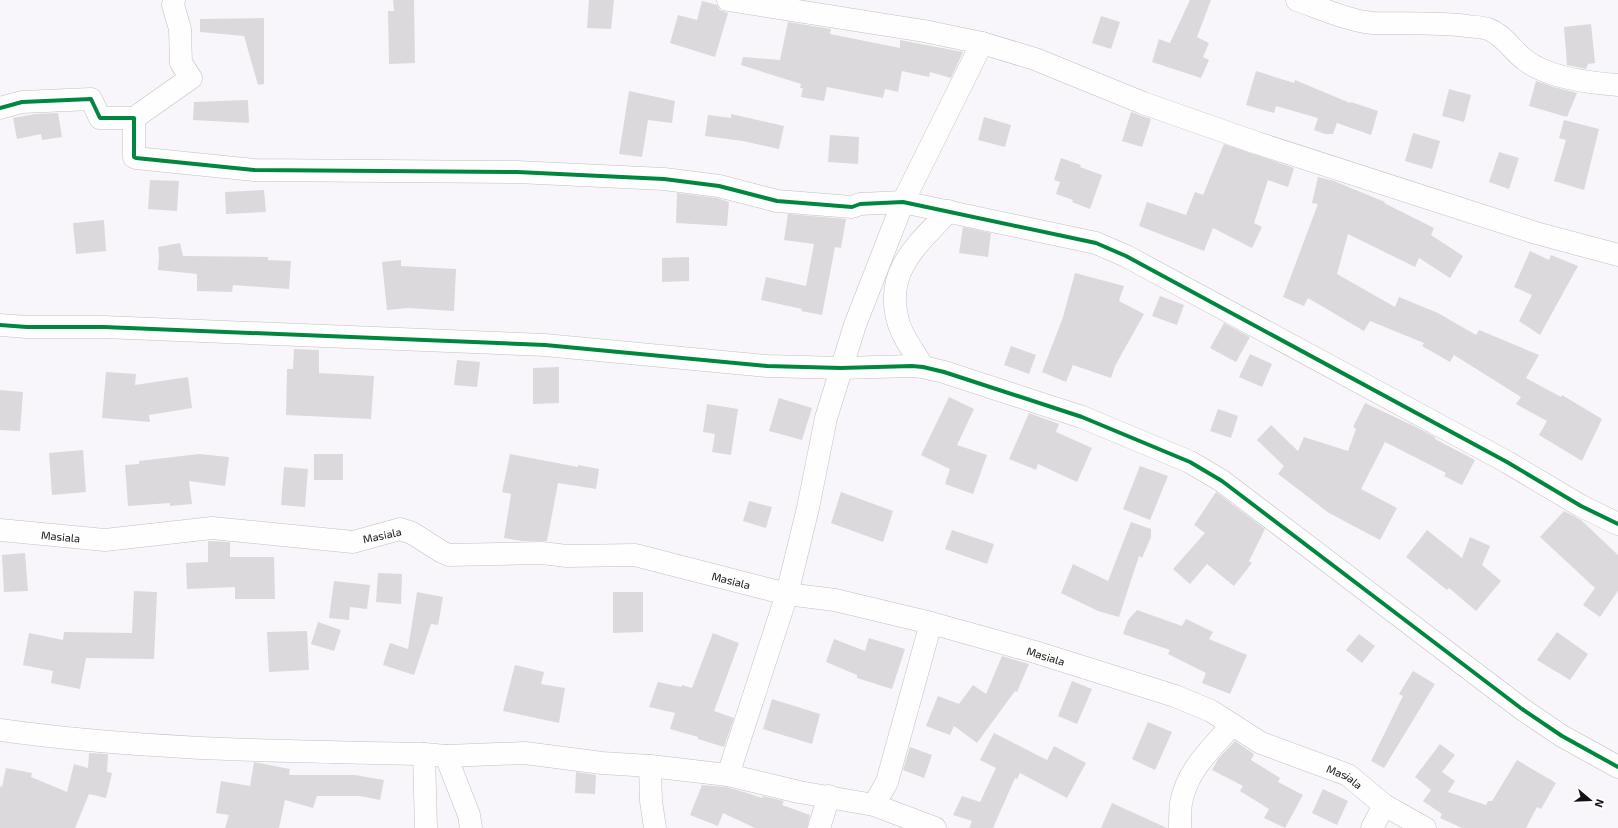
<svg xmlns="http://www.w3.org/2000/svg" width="1618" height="828" font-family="'Exo 2',sans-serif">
<rect width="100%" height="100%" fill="#f9f6fb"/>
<g fill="#dbd9dc">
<path d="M393,0H414L415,63L389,64L388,11H394Z"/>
<path d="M589,0H614L611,29L587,28Z"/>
<path d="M1190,0H1211L1197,37L1209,43L1203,57L1209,60L1201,78L1152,62L1159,39L1170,43Z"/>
<path d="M702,1L717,5L720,10L728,13L715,57L670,43L678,15L697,20Z"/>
<path d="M1101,16L1120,22L1111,49L1092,43Z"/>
<path d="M264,18V84L258,85L244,36L200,32V19Z"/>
<path d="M788,22L831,29L830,34L900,48V40L963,52L951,78L930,72L929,77L902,71L898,92L885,89L883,98L827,87L824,101L801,97L803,88H800L801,84L741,65L743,57L780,60Z"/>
<path d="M1591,24L1595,63L1588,64L1586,69L1567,65L1564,27Z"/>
<path d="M1256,71L1294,83L1295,80L1350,103L1351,102L1378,111L1371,135L1337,123L1333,134H1325L1314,130L1318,118L1276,106L1274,113L1246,105Z"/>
<path d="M1536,81L1554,87L1577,93L1567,117L1529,106Z"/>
<path d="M1449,89L1471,95L1464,122L1442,116Z"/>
<path d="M629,91L675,101L672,123L648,120L642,157L619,154Z"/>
<path d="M248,100L249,123L193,120L194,102Z"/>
<path d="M1131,112L1151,119L1142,147L1122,141Z"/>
<path d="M58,113L62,137L42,140L41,134L17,139L13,118L35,114Z"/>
<path d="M731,114L784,126L779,149L743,141L705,136L708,115L731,118Z"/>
<path d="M984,117L1011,125L1005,147L978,140Z"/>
<path d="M1564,120L1599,129L1584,190L1554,181L1566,140L1559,138Z"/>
<path d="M1413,133L1440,141L1432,169L1405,161Z"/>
<path d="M830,135L859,137L858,164L828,162Z"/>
<path d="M1224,144L1294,168L1288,187L1268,180L1254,223L1262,227L1252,248L1213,228L1204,251L1139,226L1147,202L1186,215L1195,192L1203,195Z"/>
<path d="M1499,152L1519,158L1509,189L1489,182Z"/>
<path d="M1061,158L1081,165L1080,167L1102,175L1090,209L1072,202L1073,200L1056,194L1060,182L1054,180Z"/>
<path d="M1318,177L1334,181L1385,202L1384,203L1434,228L1431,235L1463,256L1450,278L1419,258L1415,267L1348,234L1337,274L1395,307L1399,297L1438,313L1476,335L1479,330L1539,355L1526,378L1561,397L1562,395L1602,419L1582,461L1539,435L1547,421L1516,404L1521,397L1454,355L1450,362L1422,346L1424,343L1370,321L1364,331L1308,298L1304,306L1283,297L1318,204L1312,203Z"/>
<path d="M150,180L179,181L177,211L148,209Z"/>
<path d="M264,190L266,212L226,214L225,192Z"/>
<path d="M677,193L717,198L729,202L727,226L676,223Z"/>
<path d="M788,214L846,219L841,248L835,247L822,315L801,311L802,309L761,300L766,277L806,286L814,244L784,240Z"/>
<path d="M104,220L106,251L76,254L73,223Z"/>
<path d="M963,227L991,233L988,257L959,253Z"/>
<path d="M180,243L183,256L268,257V260L291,261L289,289L233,285L232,292L197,291V274L158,270L159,256L158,247Z"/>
<path d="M1530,251L1549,260L1551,255L1578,266L1540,335L1519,321L1532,295L1514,287Z"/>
<path d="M689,257V281L662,282V258Z"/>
<path d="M401,260V266L456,269L454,311L408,308L387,310L382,262Z"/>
<path d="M1075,273L1124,286L1119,301L1144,314L1115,366L1111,378L1073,365L1066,382L1042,372L1063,317Z"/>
<path d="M1160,296L1184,305L1177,325L1152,316Z"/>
<path d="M1224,323L1250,337L1236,362L1210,348Z"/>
<path d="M1011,346L1036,355L1029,374L1004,365Z"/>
<path d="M294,349L319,350V373L374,376L371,419L286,415L287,369H293Z"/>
<path d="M1250,354L1272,364L1262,387L1239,377Z"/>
<path d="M457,360L480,362L477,387L454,385Z"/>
<path d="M559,367V403L533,404V368Z"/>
<path d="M106,372L136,374L135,385L188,377L192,408L149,415L150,422L102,418Z"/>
<path d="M0,390L23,392L20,431L0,430Z"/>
<path d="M949,397L974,409L957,445L987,455L973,494L945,484L950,469L921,455Z"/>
<path d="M779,398L812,408L802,440L769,431Z"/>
<path d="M1365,403L1416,427L1435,437V439L1475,460L1462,485L1444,476L1446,473L1385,442L1361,489L1397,508L1380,540L1329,513L1278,474L1284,466L1257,440L1271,425L1298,451L1304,437L1348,451L1356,429L1353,427Z"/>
<path d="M707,404L738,409L731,455L712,452L715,434L703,432Z"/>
<path d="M1218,409L1238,416L1231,438L1210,431Z"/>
<path d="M1029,413L1059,424L1056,432L1092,448L1077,482L1038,464L1036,470L1009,459Z"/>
<path d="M83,450L86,492L52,495L49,453Z"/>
<path d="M199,454L229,457L225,486L189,481L192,504L170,506V503L128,506L125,465L139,464V461Z"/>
<rect x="314" y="454" width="29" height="26"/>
<path d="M510,454L578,467V465L599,469L596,489L558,483L547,541H522L504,538L511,494L502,492Z"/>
<path d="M1140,466L1168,476L1150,520L1123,509Z"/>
<path d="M284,467L308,469L305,507L281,505Z"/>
<path d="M841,492L893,511L883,542L831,523Z"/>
<path d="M1216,492L1265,529L1249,561L1252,563L1234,586L1207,564L1190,584L1173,569L1205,533L1194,525Z"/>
<path d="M749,501L772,507L766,528L743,521Z"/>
<path d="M1564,511L1581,520L1618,555V591L1600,617L1583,605L1595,588L1540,537Z"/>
<path d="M1131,522L1151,529V537L1142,558L1139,556L1119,617L1098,611L1061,593L1073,564L1108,581Z"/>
<path d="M952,530L994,544L987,564L945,549Z"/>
<path d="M1427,530L1462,558L1470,537L1490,546L1482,565L1501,581L1476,611L1449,588L1447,590L1406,557Z"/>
<path d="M208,541L230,542V557H274L275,599H235V587L187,589L186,563L208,562Z"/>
<path d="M25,553L28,591L4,592L2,555Z"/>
<path d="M378,573L402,574L401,604L376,602Z"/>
<path d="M334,581L370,585L367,609L350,607L349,620L329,618Z"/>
<path d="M134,591L157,592L154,659L86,658L80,689L51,683L53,671L23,665L29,633L63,640L64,632L132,633Z"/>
<path d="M417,592L443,597L438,625L431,624L414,675L383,665L390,643L408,649Z"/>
<path d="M613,592H643V632L613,633Z"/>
<path d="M1137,610L1182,626L1186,619L1213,632L1209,639L1247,655L1230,694L1202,683L1206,673L1168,654L1170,650L1123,634L1128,620Z"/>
<path d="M318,622L341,630L334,651L311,644Z"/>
<path d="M307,631L309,670L269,672L267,632Z"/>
<path d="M1557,632L1588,654L1570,680L1537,660Z"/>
<path d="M713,633L739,643L714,711L734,718L724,747L698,739V737L670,729L675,713L649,707L658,682L681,687L682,685L692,688Z"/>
<path d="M1359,634L1375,646L1362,663L1346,650Z"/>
<path d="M869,638L905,649L892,689L857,678V675L826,662L834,639L865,651Z"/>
<path d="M1002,656L1029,664L1017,692L1015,691L977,743L954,726L950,735L926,726L938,696L959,704L973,685L986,694Z"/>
<path d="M515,665L544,672L541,684L565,688L559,723L503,711Z"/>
<path d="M1413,671L1435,684L1384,768L1371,761L1403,696L1399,694Z"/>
<path d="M1072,681L1092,689L1077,724L1058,716Z"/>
<path d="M772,699L820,714L812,744L763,729Z"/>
<path d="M1148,722L1172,732L1155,770L1132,759Z"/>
<path d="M994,733L1047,760L1054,746L1086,763L1067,798L1020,773L1017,779L1015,778L993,828H969L972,821L953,815L962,796L980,802L996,768L980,760Z"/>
<path d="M1235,741L1254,754L1251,760L1280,778L1278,782L1303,795L1285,828L1264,818L1269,809L1240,791L1243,786L1212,770L1218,759Z"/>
<path d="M1440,744L1455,755L1442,772L1455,781L1448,792L1486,805L1488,801H1492L1517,760L1556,783L1541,809L1537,807L1526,828H1462L1440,818L1442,814L1423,801L1431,790L1415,777Z"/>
<path d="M910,747L932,755L924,778L903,770Z"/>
<path d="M89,753L108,754L107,772L112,773L106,798L89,794L75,828H0V786L2,787L6,768L32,773L31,777L67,792L74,764L88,768Z"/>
<path d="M254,762L290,769L289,775H355L384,780L380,800L360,796H317L313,808L285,800L279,828H225L229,815L216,813L221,781L250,786Z"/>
<path d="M576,772L596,775L595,794L575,793Z"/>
<path d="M702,785L726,787L744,792L762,798L763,796L784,801L782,805L810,815L807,828H755L723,813L718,826L690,815Z"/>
<path d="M1323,789L1348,801L1337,825L1312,813Z"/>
<path d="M1112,803L1167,828H1101Z"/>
</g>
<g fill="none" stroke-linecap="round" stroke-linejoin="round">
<defs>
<g id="minor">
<path d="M728,0L924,31L982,43L1035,59L1143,103L1257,143L1536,233L1618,255"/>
<path d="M1297,0C1320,8 1349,21 1373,23C1404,24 1435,22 1467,26C1473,27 1482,27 1488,29C1504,35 1512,50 1525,60C1548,78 1590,83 1618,85"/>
<path d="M0,108L22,102L91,99L100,118H134V157L136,158L254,170L517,172L664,179L719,186L777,201L852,207L860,204L903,202L1096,243L1126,256L1507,462L1581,506L1618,524"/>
<path d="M134,118L191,78L181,63L180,29L173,5L174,0"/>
<path d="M0,325L27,327H104L545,345L767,366L841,368L912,366L923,367L944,372L1082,417L1190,462L1222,481L1522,709L1562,736L1618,767"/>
<path d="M923,367C915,353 902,337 898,321C884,271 918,244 949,211"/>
<path id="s1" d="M0,530L105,540L212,528L353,542L400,529L412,533L442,552L449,555L542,553L567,556L635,555L787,594L835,600L931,623L1035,652L1175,696L1211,711L1261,743L1348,775L1384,805L1425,828"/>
<path d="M0,730C141,750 283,751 424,754L446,756L525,753L602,763L650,766L728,775L799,792L874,805L935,828"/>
<path d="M424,754L426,828"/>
<path d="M446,756L469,815L471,828"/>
<path d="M650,766L651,801L655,828"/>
<path d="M728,775L787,594L808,508L826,418L855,325L903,202L982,43"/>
<path d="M874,805L887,782L931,623"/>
<path d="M819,828L829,796"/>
<path d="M1180,828C1180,820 1180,811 1181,803C1187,770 1211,749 1232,725"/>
<path d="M1372,828L1384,805"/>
</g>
</defs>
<use href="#minor" stroke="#c1bfc2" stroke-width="23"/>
<use href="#minor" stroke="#fefefe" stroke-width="22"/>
<defs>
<g id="cycleway">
<path d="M0,108L22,102L91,99L100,118H134V157L136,158L254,170L517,172L664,179L719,186L777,201L852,207L860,204L903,202L1096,243L1126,256L1507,462L1581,506L1618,524"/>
<path d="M0,325L27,327H104L545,345L767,366L841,368L912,366L923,367L944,372L1082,417L1190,462L1222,481L1522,709L1562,736L1618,767"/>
</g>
</defs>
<use href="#cycleway" stroke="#fff" stroke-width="6"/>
<use href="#cycleway" stroke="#00873e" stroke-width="4"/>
</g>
<g text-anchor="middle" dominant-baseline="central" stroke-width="3" stroke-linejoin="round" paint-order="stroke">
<g font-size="11" fill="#131113" stroke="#fff">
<text transform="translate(382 535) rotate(-12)">Masiala</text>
<text stroke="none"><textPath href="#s1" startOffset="61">Masiala</textPath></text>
<text stroke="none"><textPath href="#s1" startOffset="745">Masiala</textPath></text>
<text stroke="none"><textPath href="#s1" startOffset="1069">Masiala</textPath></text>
<text stroke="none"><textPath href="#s1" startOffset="1393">Masiala</textPath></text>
</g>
</g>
<g transform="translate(1590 800) rotate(109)" stroke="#ffffff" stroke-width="3" paint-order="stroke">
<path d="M0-3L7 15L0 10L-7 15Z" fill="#131113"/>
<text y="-6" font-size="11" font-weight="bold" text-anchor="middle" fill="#131113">N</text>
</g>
</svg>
